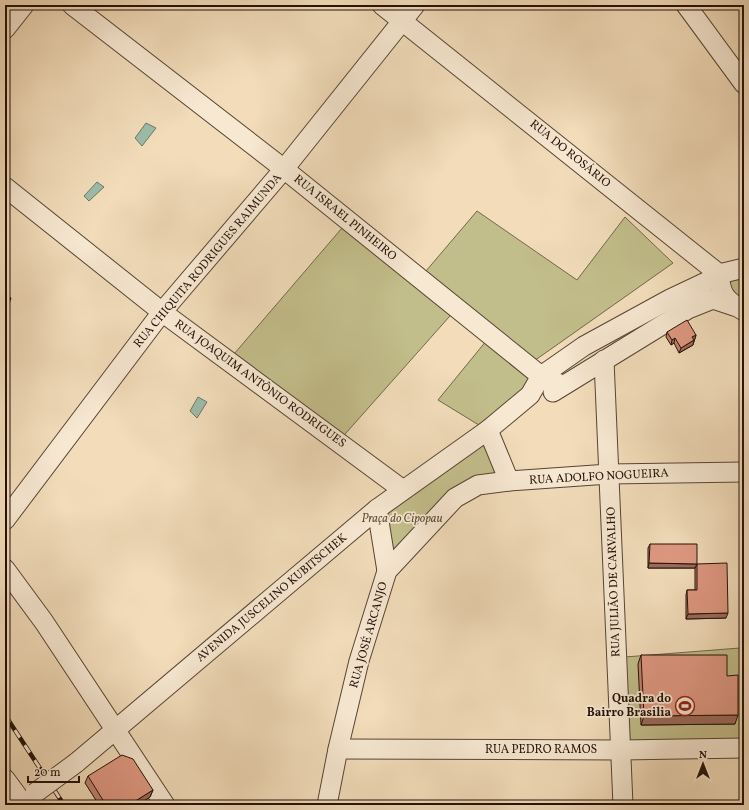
<svg xmlns="http://www.w3.org/2000/svg" width="749" height="810" font-family="Vollkorn,serif">
<rect width="100%" height="100%" fill="#f2dcba"/>
<filter id="stains"><feTurbulence type="fractalNoise" baseFrequency=".005" numOctaves="4"/><feColorMatrix values="0 0 0 0 .2 0 0 0 0 .09 0 0 0 0 .02 0 0 0 .5 -.17"/></filter>
<radialGradient id="worn" r=".72"><stop offset=".6" stop-color="#630" stop-opacity="0"/><stop offset="1" stop-color="#630" stop-opacity=".3"/></radialGradient>
<g fill="#c2be8b" stroke="#72684a">
<path d="M477,211L577,280L625,217L673,263L534,361L426,271Z"/>
<path d="M348,221L457,308L338,442L228,361Z"/>
<path d="M744,268V311L719,274Z"/>
<path d="M491,335L541,376L488,430L509,481L475,488L387,571L377,509L487,430L438,400Z"/>
<path d="M740,648L742,670H744V741L628,742L625,657Z"/>
</g>
<g fill="#9cbca9" stroke="#6c7869">
<path d="M146,123L156,128L142,146L135,138Z"/>
<path d="M97,182L104,187L89,201L84,196Z"/>
<path d="M198,397L207,402L197,418L190,411Z"/>
</g>
<g fill="none" stroke-linecap="round" stroke-linejoin="round">
<defs>
<g id="minor">
<path d="M72,5L284,169L541,376L562,385"/>
<path d="M382,5L719,274C721,295 725,300 744,311"/>
<path d="M686,5L744,84"/>
<path d="M5,29L24,5"/>
<path d="M5,187L162,312L403,490"/>
<path d="M604,360L623,805"/>
<path d="M553,392L688,309L713,299L734,306"/>
<path d="M488,430L509,481L609,474L744,472"/>
<path d="M377,509L387,571"/>
<path d="M5,520L162,312L284,169L415,5"/>
<path d="M5,569L44,622L165,805"/>
<path d="M338,749L621,750L744,748"/>
<path d="M76,763L377,509L488,430L530,395L541,376L584,346L670,299L708,281L719,274L744,268"/>
<path d="M5,779L22,802"/>
<path d="M327,805L338,749L359,661L387,571L455,498L478,485L509,481"/>
</g>
</defs>
<use href="#minor" stroke="#574434" stroke-width="21"/>
<use href="#minor" stroke="#f7e8d2" stroke-width="19"/>
<defs>
<path id="rail" d="M5,715L64,805"/>
</defs>
<use href="#rail" stroke="#231108" stroke-width="4.5"/>
<use href="#rail" stroke="#f7e8d2" stroke-width="3" stroke-dasharray="9" stroke-linecap="butt"/>
<defs>
<path id="minor-bridge" d="M35,793L76,763"/>
</defs>
<use href="#minor-bridge" stroke="#574434" stroke-width="21" stroke-linecap="butt"/>
<use href="#minor-bridge" stroke="#f7e8d2" stroke-width="19"/>
</g>
<g fill="#c08370" stroke="#231108">
<path d="M667,332L696,335L693,345L679,353L674,343L671,345L666,337Z"/>
<path d="M650,544L695,568H648V548Z"/>
<path d="M697,564L726,618L686,619V595L687,590H695V568Z"/>
<path d="M744,589V617H742V594Z"/>
<path d="M641,655L727,676L735,724L641,725L638,664Z"/>
<path d="M88,776L153,790L150,797L138,805H99L85,783Z"/>
</g>
<g fill="#9c6a5b" stroke="#231108">
<path d="M11,298L8,307L5,310V304Z"/>
<path d="M696,335L695,339L691,342L692,337Z"/>
<path d="M675,338L674,343L671,345L672,340Z"/>
<path d="M694,340L693,345L679,353L681,348Z"/>
<path d="M649,563L697,564L695,568H648Z"/>
<path d="M728,613L726,618L686,619L688,614Z"/>
<path d="M738,715L735,724L641,725L644,716Z"/>
<path d="M153,790L150,797L138,805H129Z"/>
</g>
<g fill="#df9882" stroke="#231108">
<path d="M5,293L11,298L5,304Z"/>
<path d="M687,320L696,335L692,337L694,340L681,348L675,338L672,340L667,332Z"/>
<path d="M650,544H697V564L649,563Z"/>
<path d="M727,563L728,613L688,614L687,590H697V564Z"/>
<path d="M641,655H727V676L738,675V715L644,716Z"/>
<path d="M122,755L133,759L153,790L129,805H106L88,776Z"/>
</g>
<defs>
<symbol id="stadium-ring" viewBox="-11 -11 22 22"><circle r="9.5" fill="#f7e8d2" stroke="#8f2418" stroke-width="1.5"/><path d="M0-5a6.5 5 0 1 0 0 10a6.5 5 0 1 0 0-10ZM-3.5-1.8h7v3.6h-7Z" fill="#8f2418"/></symbol>
</defs>
<g fill-rule="evenodd">
<use href="#stadium-ring" x="674" y="695" width="22" height="22"/>
</g>
<g text-anchor="middle" dominant-baseline="central" stroke-width="3.5" stroke-linejoin="round" paint-order="stroke">
<g font-size="12" fill="#231108" stroke="#f7e8d2">
<text transform="translate(570 154) rotate(39)">RUA DO ROSÁRIO</text>
<text transform="translate(345 218) rotate(39)">RUA ISRAEL PINHEIRO</text>
<text transform="translate(208 261) rotate(-50)">RUA CHIQUITA RODRIGUES RAIMUNDA</text>
<text transform="translate(260 384) rotate(36)">RUA JOAQUIM ANTÔNIO RODRIGUES</text>
<text transform="translate(599 477) rotate(-3)">RUA ADOLFO NOGUEIRA</text>
<text transform="translate(614 582) rotate(-92)">RUA JULIÃO DE CARVALHO</text>
<text transform="translate(272 598) rotate(-40)">AVENIDA JUSCELINO KUBITSCHEK</text>
<text transform="translate(369 635) rotate(-74)">RUA JOSÉ ARCANJO</text>
<text x="541" y="750">RUA PEDRO RAMOS</text>
</g>
<g font-size="12" font-style="italic" fill="#5b4e36" stroke="#f7e8d2">
<text x="402" y="519">Praça do Cipopau</text>
</g>
<g font-size="12" font-weight="bold" fill="#231108" stroke="#f7e8d2" text-anchor="end">
<text x="671" y="699">Quadra do<tspan x="671" dy="14">Bairro Brasilia</tspan></text>
</g>
</g>
<rect width="749" height="810" fill="none" stroke="#f2dcba" stroke-width="20"/>
<rect x="6" y="6" width="737" height="798" fill="none" stroke="#231108" stroke-width="2"/>
<rect x="10" y="10" width="729" height="790" fill="none" stroke="#231108"/>
<g transform="translate(703 764)" stroke="#f7e8d2" stroke-width="3" paint-order="stroke">
<path d="M0-3L7 15L0 10L-7 15Z" fill="#231108"/>
<text y="-6" font-size="11" font-weight="bold" text-anchor="middle" fill="#231108">N</text>
</g>
<path d="M28 776v6h51v-6" fill="none" stroke="#231108" stroke-width="2"/>
<text x="34" y="776" font-size="12" fill="#231108" stroke="#f7e8d2" stroke-width="3" paint-order="stroke">20 m</text>
<rect width="100%" height="100%" filter="url(#stains)"/>
<rect width="100%" height="100%" fill="url(#worn)"/>
</svg>
